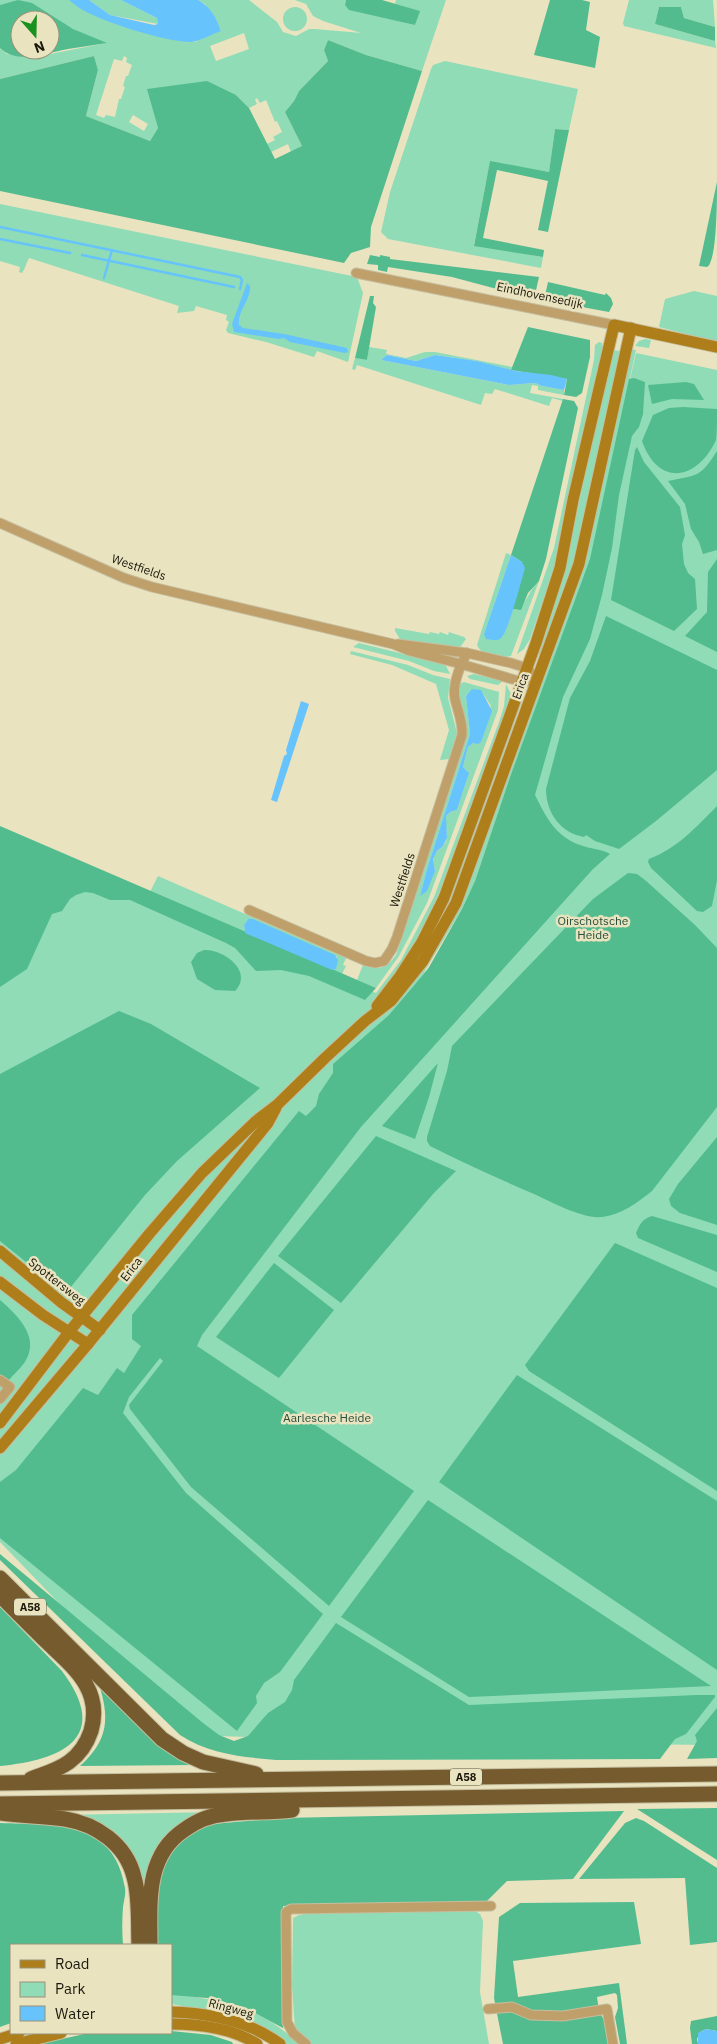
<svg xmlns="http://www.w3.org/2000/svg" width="717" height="2044" font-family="'IBM Plex Sans',sans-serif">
<rect width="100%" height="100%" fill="#eae3c0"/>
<g fill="#8fdcb7" fill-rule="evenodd">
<path d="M0,0H69L157,35L182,41L195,42L221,30L205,4L198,0H249L277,22L283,32L296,36L309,29H315L361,33L323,21L313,16L306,4L295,0H346L345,5L415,25L419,11L395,4L396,0H446L422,71L366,55L328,40L324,50L328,61L299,91L294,101L285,112L302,146L291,152L288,144L271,152L267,144L275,140L273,137L282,132L277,121L275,122L266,100L260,103L257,98L255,100L257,104L249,108L236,95L148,90L158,128L150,141L86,116L98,70L94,56L0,79V48L7,54L35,57L106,43C95,39 84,35 73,29C50,17 29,0 0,5ZM244,33L249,49L216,61L210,46ZM124,56L127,58L126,62L132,65L128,76H126L123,86L125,87L121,99H119L115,117L106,115L104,118L96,115L114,59L122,61ZM133,115L148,124L144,131L129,122Z"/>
<path d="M89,0H121L157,18L158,24L110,15Z"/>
<path d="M629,0H713L715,27L684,18L681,7H659L655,24L715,41L716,48L624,26L623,23Z"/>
<circle cx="295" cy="19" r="12"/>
<path d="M445,61L578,89L569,130L555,129L549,172L490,162L474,245L543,257L541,268L388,239L381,232L390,192L431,69L433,65Z"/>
<path d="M0,204L357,277L363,293L348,362L317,351L314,357L266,342L228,333L226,330L229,322L226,320L227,315L196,306L194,311L177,313L179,306L29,258C26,263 25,269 22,273L19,272L20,267L0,261Z"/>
<path d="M694,291L717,296V342L659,327L665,299Z"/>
<path d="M645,339L651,340L649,348L635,346L639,341Z"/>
<path d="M599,342L602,343L603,348L555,565L530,639L524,649L517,654L554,548L594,360L595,345Z"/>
<path d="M369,347L387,350L386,354L406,358L425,352H435L512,367L511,370L477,361L435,355L416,361L387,355L381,360L509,385L535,383L542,386L564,390V395L538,390V386L532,385L530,393L563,399V401L552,398L549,406L495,389L492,394L485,393L481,405L357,365L355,370L352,369L355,358L367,360Z"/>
<path d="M631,349L636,350L614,451L636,353L717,370V1745L404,1742L186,1735L0,1542V836L376,993L401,960L434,897L499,722L504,706L506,684L512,696L437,909L432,952L568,605ZM574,606L473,892L438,957L423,974L462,909L475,881L510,777Z"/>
<path d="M612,350L620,351L581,531L575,568L541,656L535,653L569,548Z"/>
<path d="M506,553L511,555L484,634C500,652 510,623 512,609L518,610C527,602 529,590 539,581L511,656C500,658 481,656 477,645Z"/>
<path d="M395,628L429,634L430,632L439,634L440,632L448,635L449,632L464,637L466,639L461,646L452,649L400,639L395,631Z"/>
<path d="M359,643L440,663L446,666L450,674L434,671L409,661L353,647Z"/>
<path d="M351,651L408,665L433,675L450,679L448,698L457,733L449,759L440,760L449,730L436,684L392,665L350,654Z"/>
<path d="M474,674L503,681L498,685L470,679L467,676Z"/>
<path d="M464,682L499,692L498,710L427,903L399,956L376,988L357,980L363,965C378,971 387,968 396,955L466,736C467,718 454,700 461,683ZM482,692L491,706L474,742L468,747L463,767L468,772V776L457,810L450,812L446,816C445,823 447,830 447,837C446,851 428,849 435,869L420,896L427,869L470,734L466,695Z"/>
<path d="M518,701H522L486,803L476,843L450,910L422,947Z"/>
<path d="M158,876L346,958L343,965L346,966L342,974L332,970L336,969L337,957L248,919L244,925L245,933L150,892Z"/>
<path d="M213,1812L147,1900L133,1862L62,1815Z"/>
<path d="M473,1910L480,1914L483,1921L480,1992L489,2044H309L295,2029L292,1986L293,1918L299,1915L309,1913Z"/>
<path d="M174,1994C226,2001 260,2007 299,2044H286L265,2028L237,2016L171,2004V1995Z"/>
</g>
<g fill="#52bc8e" fill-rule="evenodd">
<path d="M18,0L32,3L73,29L107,43C94,45 81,47 68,49C46,53 18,65 0,48V5ZM20,20H50V50H20Z"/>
<path d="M346,0H382L420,11L415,25L349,10L345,5Z"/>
<path d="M550,0H582L590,2L586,30L600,37L595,68L534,55Z"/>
<path d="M659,7H681L684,18L715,27V41L655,24Z"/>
<path d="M328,40L366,55L422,71L371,227L370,247L351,253L344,263L0,191V79L94,56L98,70L86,116L150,141L158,128L147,89L207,81L236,95L249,108L275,159L302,146L285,112L294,101L299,91L328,61L324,50Z"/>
<path d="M555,129L569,130L548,232L538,230L548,181L497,170L483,238L544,250L543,257L474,246L490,161L549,172Z"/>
<path d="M717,182C717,198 717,262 707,267L699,266Z"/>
<path d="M370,255L380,257V255L390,257V259L539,277L534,299L452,277L388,267L387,272L378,270V265L367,264Z"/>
<path d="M548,282L605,295L606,293L611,298L613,304L609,312L544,300Z"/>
<path d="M370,296H374L373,303L376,307L367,360L355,358Z"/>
<path d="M528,327L590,340V357L582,393L576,397L564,395L567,379L511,370Z"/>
<path d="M634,378L645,382L643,414L639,427L632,436L619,495L612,548L602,595L590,639L563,697L535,795C546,817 555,836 580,845C590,849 602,849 610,854L593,869L361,1127L202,1335L197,1346L414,1491L329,1606L191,1487L130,1409L129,1405L132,1401L163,1361L160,1358L129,1397L123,1413L186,1493L323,1614L280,1672L264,1683L256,1696L257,1703L237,1731L0,1538V1482L16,1470L83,1388L98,1395L117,1368L124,1373L141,1346L132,1339V1315L299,1111L306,1116L316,1106L319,1094L333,1073V1064L389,1015L428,969L462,909L475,881L510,777L590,559L629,379Z"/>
<path d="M686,382L694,384L704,400L672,399L652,404L648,385Z"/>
<path d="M563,399L574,401L578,408L546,559L539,581L528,593L521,610L512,609L522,562L511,555Z"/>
<path d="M683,407L717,409C717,418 717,433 716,440C697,481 658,487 642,441L653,415L669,408Z"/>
<path d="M637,447L644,462L680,507L685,535L682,544L684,564L688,573L695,579L697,609L674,631L611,600L635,450Z"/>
<path d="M717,451V550L703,554L699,542L691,529L685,504L668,481C697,475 700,478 717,451Z"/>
<path d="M717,559V652L685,636L707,612L708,572Z"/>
<path d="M606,616L717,670V770L656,821L619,849L595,841L586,835L584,837C561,833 546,813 546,789L570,698L590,661Z"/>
<path d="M717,806V880L712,906L703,912L697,911L651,868L648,862L649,859C678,848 696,827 717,806Z"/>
<path d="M0,826L376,988L365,1000L309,976L281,970L256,971L235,948L226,943L130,900H110L93,893L85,892L76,895L70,899L62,911L52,914L27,969L0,987Z"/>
<path d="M628,873L637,874L645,880L695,925L717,948V1107L652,1191C637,1203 621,1215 602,1217C582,1219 552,1202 534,1194C499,1179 464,1163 430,1146L427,1141V1137L447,1071L452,1046L593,899Z"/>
<path d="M204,950C223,949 254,971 235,991L215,990L197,979L191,962L197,953Z"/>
<path d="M119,1011L151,1024L260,1088L177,1161L145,1195L70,1288L62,1291L0,1241V1074Z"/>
<path d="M438,1063L429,1097L415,1139L382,1126Z"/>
<path d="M376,1136L456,1171L433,1194L341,1303L278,1256Z"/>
<path d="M717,1137V1225L680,1213L671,1206L669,1199L678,1184Z"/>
<path d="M652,1216L717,1235V1272L638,1238L636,1233C640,1224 642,1219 652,1216Z"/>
<path d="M615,1243L717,1288V1491L529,1371L525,1365Z"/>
<path d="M274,1263L334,1310L279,1378L216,1337Z"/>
<path d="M0,1300C16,1314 40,1336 26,1360C22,1367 14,1374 8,1381L0,1375Z"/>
<path d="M517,1375L717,1501V1670L439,1482Z"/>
<path d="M428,1500L711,1686L469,1697L341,1617Z"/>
<path d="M0,1554L203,1723L219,1735L234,1741L248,1736L268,1713L285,1702L292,1690L294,1680L336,1623L469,1705L697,1695H715V1697L686,1734L675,1739L660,1759L276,1760C242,1757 209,1754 180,1735L0,1560Z"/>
<path d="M0,1607L62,1671C112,1738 62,1760 0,1766Z"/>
<path d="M98,1682L195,1765L80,1766C109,1740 110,1717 98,1682Z"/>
<path d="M717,1708V1758L687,1759L697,1741L695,1735Z"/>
<path d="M717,1808V1860L637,1809Z"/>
<path d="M624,1811L573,1879L507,1881L486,1902L283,1906V2028L244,2007L207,1998L171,1995V1945H157V1888L162,1867L176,1845L186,1837L199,1828L212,1824L282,1818Z"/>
<path d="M636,1818L644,1821L717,1868V1942L690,1945L685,1878L579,1879L625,1823Z"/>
<path d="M0,1823C54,1825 114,1819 125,1888C126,1894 124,1900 123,1907C122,1920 122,1932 123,1945H11V2023L0,2027Z"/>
<path d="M634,1902L641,1944L513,1961L518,1997L619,1983L627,2044H620L615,2017L618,2008L617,1995L615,1993L597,1997L599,2011L604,2020L608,2044H503L494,1998L499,1917L520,1903Z"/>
<path d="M717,2016V2031L706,2029L700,2032L697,2039L698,2044H692L690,2028L691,2021Z"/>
<path d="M171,2031L211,2035L232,2042L233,2044H39L89,2033H171Z"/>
</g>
<g fill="#67c3fc">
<path d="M69,0H89L110,15L154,25L158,24L157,18L121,0H198C211,7 216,18 221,31C212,34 201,41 192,42C169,43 98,21 78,7C75,5 72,2 69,0Z"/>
<path d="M247,283L250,286C251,300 237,311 239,325L243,328L284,334L347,348L348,352L345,353L290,342L284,338L279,339L234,332L232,324Z"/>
<path d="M387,355L416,361L435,355L477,361L516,371L551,375L567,379L564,390L542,386L535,383L509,385L381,360Z"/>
<path d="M511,555L522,562L525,568C521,581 509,631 501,638C497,642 490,639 486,639L484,634Z"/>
<path d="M472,689L481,690L492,711L481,742L478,744L473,743L468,747L463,767L469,773L468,776L457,810L450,812L446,816L447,838L443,846L437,851L433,859L435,871L427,891L420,896L427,869L470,734L466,696Z"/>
<path d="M301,701L309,704L277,802L271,800L284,756L287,754L286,750Z"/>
<path d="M248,919H253L335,955L338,960L336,969L332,970L245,933L244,925Z"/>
<path d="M706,2029L717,2031V2044H698V2033Z"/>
</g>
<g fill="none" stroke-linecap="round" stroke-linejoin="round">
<g stroke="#67c3fc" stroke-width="2.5">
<path d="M0,227L240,277L242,280L240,289"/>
<path d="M0,239L70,253"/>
<path d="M82,255L234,287"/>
<path d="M104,278L112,250"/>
</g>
<defs>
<g id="street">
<path d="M356,273L614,325"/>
<path d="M0,523L124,578L152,587L393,644L410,651L461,664L522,682L537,680"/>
<path d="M398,644L467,653L511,663L527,668L537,680"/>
<path d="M249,910L366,961L375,963L384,961L392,949L397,937L462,735C463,722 458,712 455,699C452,684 460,666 467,653"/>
<path d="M0,1380L10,1387L0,1399"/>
<path d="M488,2009L512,2007L531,2015L563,2016L607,2009L613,2044"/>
<path d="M306,2044L293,2033L287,2022L286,1912L291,1909L491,1906"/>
</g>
<g id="secondary">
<path d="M377,1006L400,976L422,942L444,898L536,643L560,568L573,500L614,325L717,347"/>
<path d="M0,1251L62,1303L100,1330"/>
<path d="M0,1282L43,1315L88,1344"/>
<path d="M0,1423L69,1332L150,1233L202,1173L256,1121L278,1104L325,1058L365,1021L391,1001L423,961L456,903L579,564L631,328"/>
<path d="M0,1448L88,1344L268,1123L276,1108"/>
<path d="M171,2012C210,2013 249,2021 280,2044"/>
<path d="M171,2024C200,2024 232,2028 257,2044"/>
<path d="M0,2039L19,2033"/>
<path d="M16,2044L61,2033"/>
</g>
<g id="highway">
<path d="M0,1578L162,1739L183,1753L203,1762L256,1774"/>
<path d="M0,1595C15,1611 31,1626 46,1641C73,1667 103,1689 91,1731C87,1743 80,1754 69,1762C58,1770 44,1774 31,1779"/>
<path d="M0,1783L717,1774"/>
<path d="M0,1804L717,1794"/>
<path d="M0,1813C22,1816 43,1816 65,1819C96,1824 126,1844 134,1877C140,1898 138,1923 139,1945"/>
<path d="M150,1945C150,1903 145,1856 184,1830C196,1821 212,1815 226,1814C248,1811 270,1813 292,1810"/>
</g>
</defs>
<use href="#street" stroke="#c5be9f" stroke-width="11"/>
<use href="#secondary" stroke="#c5be9f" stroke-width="13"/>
<use href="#highway" stroke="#c5be9f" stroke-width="17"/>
<use href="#street" stroke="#c0a06a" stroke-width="9"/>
<use href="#secondary" stroke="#ad7e19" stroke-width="11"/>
<use href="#highway" stroke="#755b2d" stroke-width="15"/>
</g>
<g text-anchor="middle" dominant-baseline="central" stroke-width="5" stroke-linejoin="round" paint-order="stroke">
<g fill="#eae3c0" stroke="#585541" stroke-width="1">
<rect x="14" y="1598.5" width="32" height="17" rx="4"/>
<rect x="450" y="1768.5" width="32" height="17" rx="4"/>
</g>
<g font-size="11" font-weight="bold" fill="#1a180b">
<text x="30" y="1607">A58</text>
<text x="466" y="1777">A58</text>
</g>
<g font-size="12" fill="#1a180b" stroke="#eae3c0">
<text transform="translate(540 295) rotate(12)">Eindhovensedijk</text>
<text transform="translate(139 567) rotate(19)">Westfields</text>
<text transform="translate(520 686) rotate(-70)">Erica</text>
<text transform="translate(402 880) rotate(-72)">Westfields</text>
<text transform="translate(131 1269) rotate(-52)">Erica</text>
<text transform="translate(57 1281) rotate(38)">Spottersweg</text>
<text transform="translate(231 2008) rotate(15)">Ringweg</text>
</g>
<g font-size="12" fill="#234f3b" stroke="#eae3c0">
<text x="593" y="920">Oirschotsche<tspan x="593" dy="14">Heide</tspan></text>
<text x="327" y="1417">Aarlesche Heide</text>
</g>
</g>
<rect x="10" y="1944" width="162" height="90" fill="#eae3c0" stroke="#979278"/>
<rect x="20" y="1960" width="25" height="8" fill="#ad7e19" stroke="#979278"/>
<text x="55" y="1969" font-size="15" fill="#1a180b">Road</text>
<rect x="20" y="1982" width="25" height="15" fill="#8fdcb7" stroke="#979278"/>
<text x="55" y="1994" font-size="15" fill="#1a180b">Park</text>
<rect x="20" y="2006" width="25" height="15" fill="#67c3fc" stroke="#979278"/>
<text x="55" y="2019" font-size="15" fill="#1a180b">Water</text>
<g transform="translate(35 35) rotate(160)"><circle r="24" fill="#eae3c0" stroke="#979278"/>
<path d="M0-4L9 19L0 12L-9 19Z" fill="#18911f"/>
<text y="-8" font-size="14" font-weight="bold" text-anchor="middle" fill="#1a180b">N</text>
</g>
</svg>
